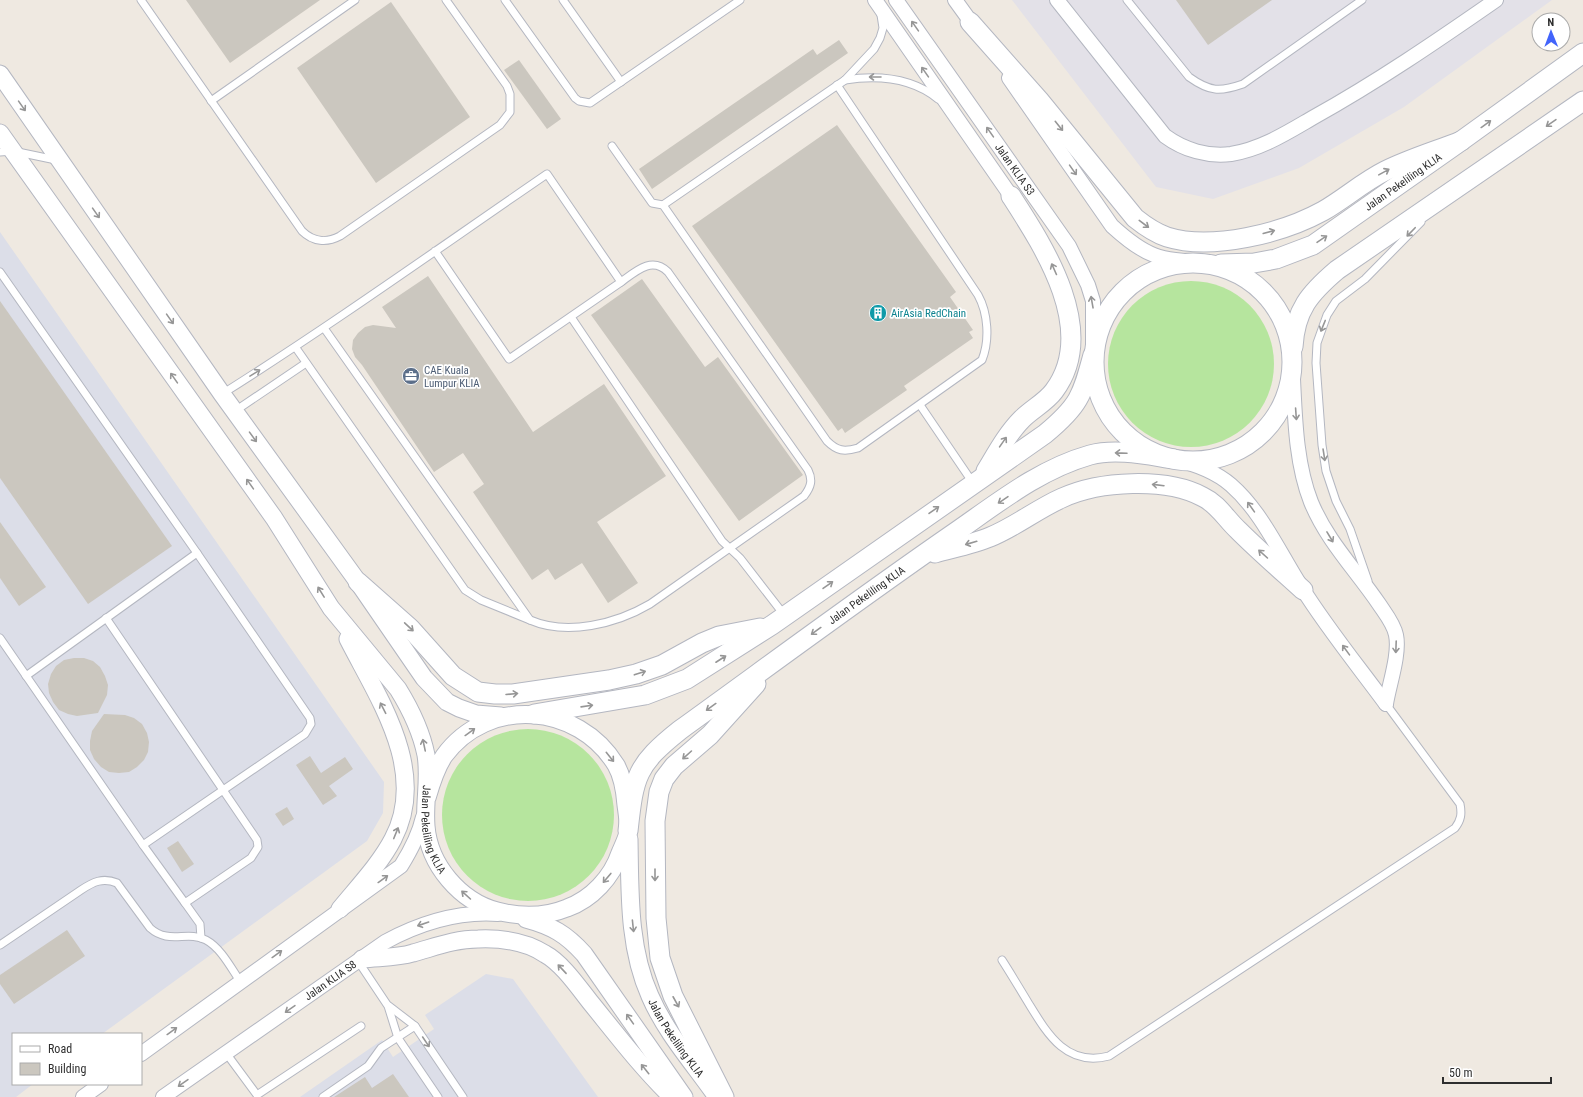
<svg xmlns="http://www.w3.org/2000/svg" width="1583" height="1097" font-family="'Roboto Condensed',sans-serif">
<rect width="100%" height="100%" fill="#efe9e1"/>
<path fill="#e3e1e8" d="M1012,0H1552L1404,107L1299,168L1213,199L1156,187Z"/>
<g fill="#dcdee8">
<path d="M0,232L384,782L383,813L367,841L102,1034H13V1084H33L16,1097H0Z"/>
<path d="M486,974L513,979L598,1097H300L382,1040L393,1057L434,1029L425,1015Z"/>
</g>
<g fill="#b6e59e">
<circle cx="1191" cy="364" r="83"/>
<circle cx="528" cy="815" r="86"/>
</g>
<g fill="#cbc7bf">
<path d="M186,0H320L230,63Z"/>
<path d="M1176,0H1272L1208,45Z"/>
<path d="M391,2L470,117L376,183L297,68Z"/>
<path d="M839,40L848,53L652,189L639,169L813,49L817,55Z"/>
<path d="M519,60L561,119L547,129L504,70Z"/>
<path d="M837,125L956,292L950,297L973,330L969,332L973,338L904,386L907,390L845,433L842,428L838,431L692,226Z"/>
<path d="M428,276L533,432L604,384L666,476L597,522L638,583L608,603L582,563L555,580L548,569L532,580L473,492L484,484L463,453L434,472L362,365L355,357L352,349L353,340L358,333L365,327L373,325L396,328L382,307Z"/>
<path d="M642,279L705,367L718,357L803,475L739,521L591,315Z"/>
<path d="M0,301L172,546L88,604L0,478Z"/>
<path d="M0,522L46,587L19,606L0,578Z"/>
<path d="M74,658H84L93,661L100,667L105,676L108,685L107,695L98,713L77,716L68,714L59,710L53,702L49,693L48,684L51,674L56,666L64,660Z"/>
<path d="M104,714L125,715L134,718L142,724L147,733L149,742L148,752L144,760L137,767L129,772L119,773L109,772L101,767L94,759L90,750V741L92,731Z"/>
<path d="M310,756L321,773L345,757L353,769L329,786L337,796L323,805L296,765Z"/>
<path d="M287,807L294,819L283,826L275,814Z"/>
<path d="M178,841L194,864L182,872L167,848Z"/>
<path d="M67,930L85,956L14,1004L0,984V975Z"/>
<path d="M393,1074L409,1097H334L365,1077L372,1088Z"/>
</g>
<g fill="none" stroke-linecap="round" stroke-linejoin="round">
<defs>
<g id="service">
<path d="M141,0L302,231C313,242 327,243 340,236L500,125L510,112V94L507,86L446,0"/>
<path d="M505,0L575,98L579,101L590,103L740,0"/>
<path d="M563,0L621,82"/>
<path d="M1127,0L1189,77C1210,92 1220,92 1243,84L1362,0"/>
<path d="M845,80C878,75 912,78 938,99"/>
<path d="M211,101L355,0"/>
<path d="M612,146L652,203L663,205L827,441C837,451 844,452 858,448L982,360C990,340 988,313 978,295L837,85"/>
<path d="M0,152L13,151L56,160"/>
<path d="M663,205L845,80L874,49L880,38L883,28L881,15"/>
<path d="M0,272L197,553L310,718L311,724L305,734L143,845"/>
<path d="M571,317L722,541L740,558L785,616"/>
<path d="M324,328L530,620C567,636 616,624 650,604L804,496C811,487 813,480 808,470L668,272C652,256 636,271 621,282"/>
<path d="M296,348L465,590L481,600L530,620"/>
<path d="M222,394C333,324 439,248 547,174L621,282L509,359L435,251"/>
<path d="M920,405L973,483"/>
<path d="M235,411L306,363"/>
<path d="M1368,581L1350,529L1336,501L1326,471L1322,445L1316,363L1317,343L1327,315L1336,301L1365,279L1421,222"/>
<path d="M0,638L143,845L185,903L251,858L258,847L257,840L106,618"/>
<path d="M26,676L197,553"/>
<path d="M185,903L200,924L201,938"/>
<path d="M0,945L81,890C93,882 103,877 117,883L150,928C169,945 187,930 206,940C221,948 231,968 240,981"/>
<path d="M1002,960C1011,974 1020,989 1029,1004C1048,1035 1067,1067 1109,1056L1455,828C1461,820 1462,814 1460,804L1386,704"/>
<path d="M358,961L388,1006L398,1038L438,1097"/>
<path d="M389,1006L415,1026L463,1097"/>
<path d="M226,1053L257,1095L361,1026"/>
<path d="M323,1097L368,1066L381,1048L415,1026"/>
</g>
<g id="minor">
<path d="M875,0L1011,196"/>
<path id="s1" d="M896,0L1069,246L1088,285L1093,301V355"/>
<path d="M955,0L976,29"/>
<path d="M1057,0L1165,136C1184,150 1208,157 1231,154C1262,149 1288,132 1314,117C1377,82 1437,41 1496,0"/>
<path d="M1009,78L1112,226C1147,258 1158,259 1204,263"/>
<path d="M1292,361C1295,407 1294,459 1311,502C1327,541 1356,570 1379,604C1385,613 1394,624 1396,635C1400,654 1389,685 1386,704"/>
<path d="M1174,459C1195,464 1215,471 1231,485C1262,512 1280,554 1302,588C1327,628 1358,666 1386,704"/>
<path d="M141,1054L401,866C411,850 419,835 423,817"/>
<path d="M83,1097L101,1084"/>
<path id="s2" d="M163,1097L385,942C420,923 457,911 498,914"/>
</g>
<g id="tertiary">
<path d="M0,74L222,394L358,582L424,678L447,702L459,708L476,714L501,716"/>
<path id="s3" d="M0,133L274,518L331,608L398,689C411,710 421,730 426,755C430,778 424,803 426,826C429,865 460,901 497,911C520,917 545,917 567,908C592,899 612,877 620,853C623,846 627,838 628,832C629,824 627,813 626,805C625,792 623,777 616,765C578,703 488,696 444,756C436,768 431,784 427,798"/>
<path id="s4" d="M629,839C630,891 628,947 650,996C666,1033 694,1064 717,1097"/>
<path d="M340,909C358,887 380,864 393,839C429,771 378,698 348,639"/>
<path d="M526,919C552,926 566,934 584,954L684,1097"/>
<path d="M362,959C379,957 397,958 413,953C435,947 455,939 478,939C502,938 525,941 545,954C562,963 579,988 591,1003C617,1035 642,1068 672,1097"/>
</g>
<g id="secondary">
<path d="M970,22L1039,100L1135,218C1145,226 1155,233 1167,237C1212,251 1283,233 1323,211C1344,199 1363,182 1385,171C1409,159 1436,151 1461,141"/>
<circle cx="1193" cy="362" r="99"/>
<path id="s5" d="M1221,264L1254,263L1276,259L1313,245L1461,141L1583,53"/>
<path d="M1293,347C1295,310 1310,293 1337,270L1583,101"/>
<path d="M986,471C997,453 1007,434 1022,419C1032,409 1046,402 1054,391C1099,331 1044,247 1011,196"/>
<path d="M935,553C953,548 973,544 990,537C1015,527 1037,509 1062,498C1099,481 1166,477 1203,497C1218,504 1226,519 1238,530C1259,551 1281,570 1303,590"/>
<path d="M358,582L410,628L453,676L478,692L495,694H513L609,680L636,674L662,665L702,643L719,636L760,628"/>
<path d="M534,714L645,695L687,679L772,625L1045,434C1079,406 1082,396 1093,355"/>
<path id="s6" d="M628,831C634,776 636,765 680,730C770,665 859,599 950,536C994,506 1037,470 1090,455C1116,448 1147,455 1174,459"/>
<path d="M724,1097L673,996L660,958L656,918L655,821L659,792L664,779L674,766L710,735L756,684"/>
</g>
</defs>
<use href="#service" stroke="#b4b7c1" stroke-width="9"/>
<use href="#minor" stroke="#b4b7c1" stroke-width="16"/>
<use href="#tertiary" stroke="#b4b7c1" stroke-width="19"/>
<use href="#secondary" stroke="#b4b7c1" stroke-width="21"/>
<use href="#service" stroke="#fff" stroke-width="7"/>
<use href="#minor" stroke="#fff" stroke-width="14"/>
<use href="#tertiary" stroke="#fff" stroke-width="17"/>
<use href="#secondary" stroke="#fff" stroke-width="19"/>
</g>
<defs><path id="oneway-shaft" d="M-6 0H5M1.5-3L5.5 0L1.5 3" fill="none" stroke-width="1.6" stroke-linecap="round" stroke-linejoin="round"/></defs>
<g stroke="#969696">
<use href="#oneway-shaft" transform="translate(915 26) rotate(-125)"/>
<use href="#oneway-shaft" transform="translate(925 72) rotate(-125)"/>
<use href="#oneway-shaft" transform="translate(875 77) rotate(-180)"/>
<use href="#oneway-shaft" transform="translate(22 106) rotate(55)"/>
<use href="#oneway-shaft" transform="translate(1551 123) rotate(145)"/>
<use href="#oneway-shaft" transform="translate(1486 124) rotate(-36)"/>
<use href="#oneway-shaft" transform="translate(1059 126) rotate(51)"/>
<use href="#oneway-shaft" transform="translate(990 132) rotate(-125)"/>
<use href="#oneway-shaft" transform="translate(1073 170) rotate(55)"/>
<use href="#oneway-shaft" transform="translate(1384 172) rotate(-29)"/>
<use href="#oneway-shaft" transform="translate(96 213) rotate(55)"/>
<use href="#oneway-shaft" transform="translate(1144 224) rotate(37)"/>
<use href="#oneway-shaft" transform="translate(1269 232) rotate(-15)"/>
<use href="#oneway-shaft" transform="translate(1411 232) rotate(134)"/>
<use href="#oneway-shaft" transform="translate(1322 239) rotate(-34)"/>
<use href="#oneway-shaft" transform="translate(1054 269) rotate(-114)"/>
<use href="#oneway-shaft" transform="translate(1092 302) rotate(-100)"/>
<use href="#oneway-shaft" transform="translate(170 319) rotate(55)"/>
<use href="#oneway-shaft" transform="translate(1323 326) rotate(112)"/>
<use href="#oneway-shaft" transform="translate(255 373) rotate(-32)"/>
<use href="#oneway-shaft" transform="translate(174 378) rotate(-125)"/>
<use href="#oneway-shaft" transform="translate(1296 414) rotate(86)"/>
<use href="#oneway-shaft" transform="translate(253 437) rotate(54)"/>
<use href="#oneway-shaft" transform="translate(1003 442) rotate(-55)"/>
<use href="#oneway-shaft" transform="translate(1121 453) rotate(-178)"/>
<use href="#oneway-shaft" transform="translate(1324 455) rotate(81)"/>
<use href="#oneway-shaft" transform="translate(250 484) rotate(-125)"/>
<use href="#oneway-shaft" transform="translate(1158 485) rotate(-173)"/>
<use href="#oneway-shaft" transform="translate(1003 500) rotate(146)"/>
<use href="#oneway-shaft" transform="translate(1251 507) rotate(-125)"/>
<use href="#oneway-shaft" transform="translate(934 510) rotate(-35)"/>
<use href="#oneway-shaft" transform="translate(1330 537) rotate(59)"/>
<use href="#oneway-shaft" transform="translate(971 543) rotate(164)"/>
<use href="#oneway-shaft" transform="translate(1263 554) rotate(-138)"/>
<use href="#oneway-shaft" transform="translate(828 585) rotate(-35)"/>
<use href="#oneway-shaft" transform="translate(321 592) rotate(-122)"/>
<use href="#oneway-shaft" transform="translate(409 627) rotate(43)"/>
<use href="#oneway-shaft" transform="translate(816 631) rotate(144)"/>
<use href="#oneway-shaft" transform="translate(1396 647) rotate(92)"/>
<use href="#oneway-shaft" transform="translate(1346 650) rotate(-126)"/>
<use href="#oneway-shaft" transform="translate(721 659) rotate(-33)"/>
<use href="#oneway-shaft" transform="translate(640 673) rotate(-18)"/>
<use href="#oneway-shaft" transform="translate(512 694) rotate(-5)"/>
<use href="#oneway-shaft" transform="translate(587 706) rotate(-8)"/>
<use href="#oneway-shaft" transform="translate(711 707) rotate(144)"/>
<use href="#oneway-shaft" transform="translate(383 708) rotate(-117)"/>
<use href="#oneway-shaft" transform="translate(470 732) rotate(-36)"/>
<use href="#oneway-shaft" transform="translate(424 745) rotate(-102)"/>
<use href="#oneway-shaft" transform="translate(687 755) rotate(138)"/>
<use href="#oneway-shaft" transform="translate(610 757) rotate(51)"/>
<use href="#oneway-shaft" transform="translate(396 833) rotate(-68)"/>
<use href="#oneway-shaft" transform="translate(655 875) rotate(90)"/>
<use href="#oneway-shaft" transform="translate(607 878) rotate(130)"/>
<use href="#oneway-shaft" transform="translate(383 879) rotate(-36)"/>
<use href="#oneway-shaft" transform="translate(466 895) rotate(-138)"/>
<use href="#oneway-shaft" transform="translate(423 924) rotate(161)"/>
<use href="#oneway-shaft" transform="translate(633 926) rotate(84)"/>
<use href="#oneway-shaft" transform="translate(277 954) rotate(-36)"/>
<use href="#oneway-shaft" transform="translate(562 969) rotate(-133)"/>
<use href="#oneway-shaft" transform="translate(676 1002) rotate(61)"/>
<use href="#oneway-shaft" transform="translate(290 1009) rotate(145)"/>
<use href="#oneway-shaft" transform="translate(630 1019) rotate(-125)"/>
<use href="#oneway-shaft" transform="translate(172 1031) rotate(-36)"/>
<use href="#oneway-shaft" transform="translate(426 1042) rotate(56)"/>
<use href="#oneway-shaft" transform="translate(645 1069) rotate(-129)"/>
<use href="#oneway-shaft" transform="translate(183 1083) rotate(145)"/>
</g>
<defs>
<symbol id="building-disc" viewBox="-11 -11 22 22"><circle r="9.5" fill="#0f9aa8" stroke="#fff"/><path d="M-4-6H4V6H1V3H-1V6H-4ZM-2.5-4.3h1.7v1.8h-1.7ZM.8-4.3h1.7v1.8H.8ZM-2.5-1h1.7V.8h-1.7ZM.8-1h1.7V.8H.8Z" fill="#fff"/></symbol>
<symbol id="office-disc" viewBox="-11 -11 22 22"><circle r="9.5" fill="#5c6f8a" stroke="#fff"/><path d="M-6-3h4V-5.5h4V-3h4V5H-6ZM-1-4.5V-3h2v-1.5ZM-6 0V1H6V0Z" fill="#fff"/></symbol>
</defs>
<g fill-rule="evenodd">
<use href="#building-disc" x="868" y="303" width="20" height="20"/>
<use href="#office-disc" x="401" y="366" width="20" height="20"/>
</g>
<g text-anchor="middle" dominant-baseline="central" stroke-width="3.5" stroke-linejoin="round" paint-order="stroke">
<g font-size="11" fill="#2e2e2e" stroke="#fff">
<text stroke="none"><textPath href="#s1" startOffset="207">Jalan KLIA S3</textPath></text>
<text stroke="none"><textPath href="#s5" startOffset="205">Jalan Pekeliling KLIA</textPath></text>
<text stroke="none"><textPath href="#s6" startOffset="349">Jalan Pekeliling KLIA</textPath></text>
<text stroke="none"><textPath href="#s3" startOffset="832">Jalan Pekeliling KLIA</textPath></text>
<text stroke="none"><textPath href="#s2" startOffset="204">Jalan KLIA S8</textPath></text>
<text stroke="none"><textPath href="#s4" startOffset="209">Jalan Pekeliling KLIA</textPath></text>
</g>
<g font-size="11" fill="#0d838f" stroke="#fff" text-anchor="start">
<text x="891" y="313">AirAsia RedChain</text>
</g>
<g font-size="11" fill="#4e5e75" stroke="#fff" text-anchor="start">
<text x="424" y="370">CAE Kuala<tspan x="424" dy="13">Lumpur KLIA</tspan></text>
</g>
</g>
<rect x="12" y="1033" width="130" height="52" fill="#ffffff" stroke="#ababab"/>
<rect x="20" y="1046" width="20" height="6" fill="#ffffff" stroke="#ababab"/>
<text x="48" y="1053" font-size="12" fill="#2e2e2e">Road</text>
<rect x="20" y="1063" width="20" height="12" fill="#cbc7bf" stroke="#ababab"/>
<text x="48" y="1073" font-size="12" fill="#2e2e2e">Building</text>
<g transform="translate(1551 32) rotate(359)"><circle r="19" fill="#ffffff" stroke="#ababab"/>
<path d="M0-3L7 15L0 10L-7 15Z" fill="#4264fb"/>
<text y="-6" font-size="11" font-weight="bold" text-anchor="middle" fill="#2e2e2e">N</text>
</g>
<path d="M1443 1077v6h108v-6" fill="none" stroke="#2e2e2e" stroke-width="2"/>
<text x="1449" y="1077" font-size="12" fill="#2e2e2e" stroke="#ffffff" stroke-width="3" paint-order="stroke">50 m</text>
</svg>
